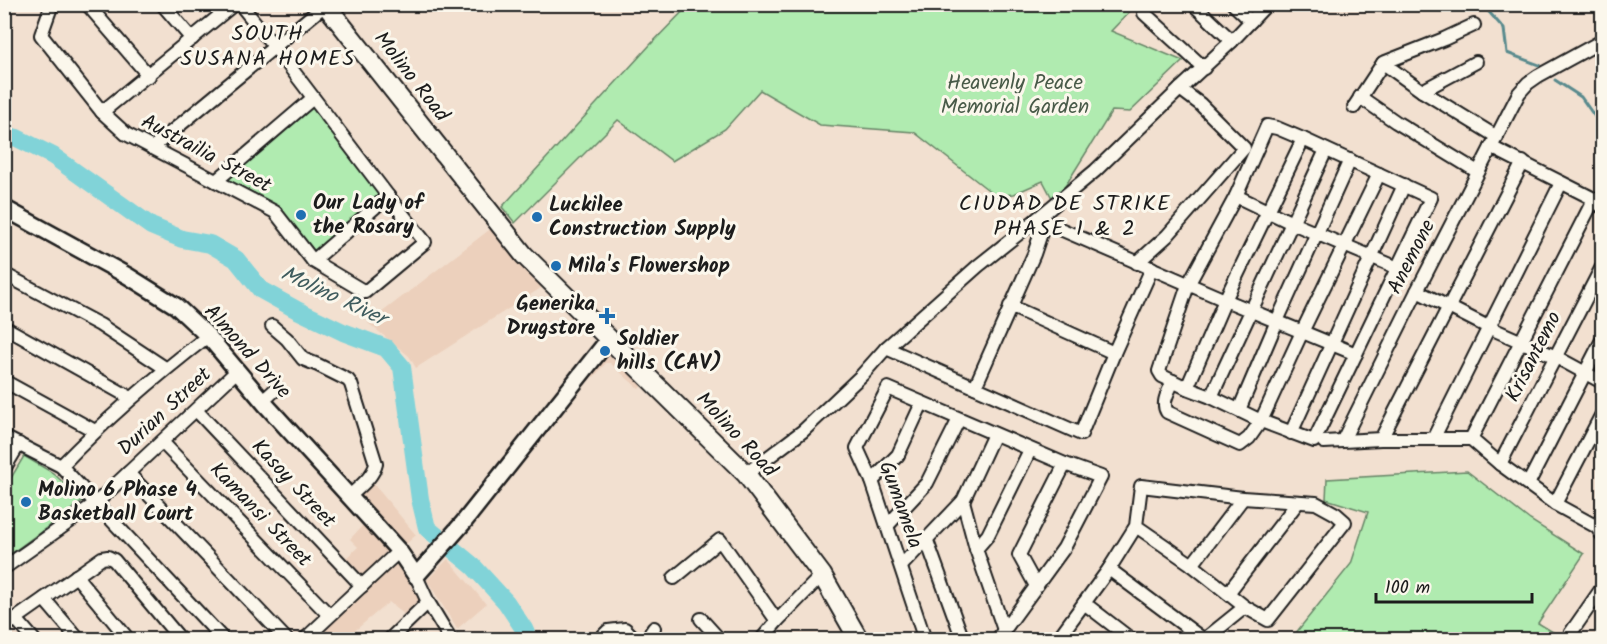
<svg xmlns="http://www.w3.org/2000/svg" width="1607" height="644" font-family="Kalam,sans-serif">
<rect width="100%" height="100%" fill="#f2e0d0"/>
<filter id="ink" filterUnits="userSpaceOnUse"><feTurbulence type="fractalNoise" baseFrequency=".0167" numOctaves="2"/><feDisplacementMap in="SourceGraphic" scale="12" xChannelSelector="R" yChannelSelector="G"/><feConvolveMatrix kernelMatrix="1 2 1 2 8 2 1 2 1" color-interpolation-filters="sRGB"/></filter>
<g filter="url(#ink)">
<g fill="#ecd0bc">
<path d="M493,227L544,286L416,368L409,356L368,323Z"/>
<path d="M607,353L642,385L639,389L610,363H606L594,377L590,373Z"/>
<path d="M372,482L416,535L404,546L359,493Z"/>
<path d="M364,524L388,550L363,577L346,558L358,547L350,539Z"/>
<path d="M448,559L486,604L457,629L427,580Z"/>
<path d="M395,563L421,600L405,615L389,602L345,639H315Z"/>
</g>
<g fill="#b0ebb0" stroke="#668466" stroke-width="1.5">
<path d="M689,5H1136L1111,31L1183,61L1130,112L1112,111L1059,196L1052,198L1043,181L1014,194L1004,195L1001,200L914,132L820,125L760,90L725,129L672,161L618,120L515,223L502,207L650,45Z"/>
<path d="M311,106L384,196L315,255L279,209L223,177Z"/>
<path d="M24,456L53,473L83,501L5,558V488Z"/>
<path d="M1467,471L1530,520L1584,554L1538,623L1561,637L1559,639H1291L1351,564L1368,512L1326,499L1327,479Z"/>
</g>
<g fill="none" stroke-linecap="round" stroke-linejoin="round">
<g stroke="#598a8d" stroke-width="3">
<path d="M1482,4L1504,29L1507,53L1539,65"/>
<path d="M1555,80L1581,97L1602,127"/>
</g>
<path stroke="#81d3d8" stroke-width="18" d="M4,135L17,138L53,156L151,226L182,239L210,244L236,259L261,290L297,310L343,332L386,348L402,367L420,499L427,528L473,566L506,602L524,629L529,640"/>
<defs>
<g id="minor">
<path d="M52,4L41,35L102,112L126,134L275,212L313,261L365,292L425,242L388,196L274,46L240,4"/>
<path d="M87,4L149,76"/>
<path d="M162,4L192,39"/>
<path d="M1193,4L1232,41"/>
<path d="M1233,4L1251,21"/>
<path d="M1144,13L1204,68"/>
<path d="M1383,63L1422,91L1497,137"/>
<path d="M1422,91L1476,62"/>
<path d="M1360,97L1396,122L1478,172"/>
<path d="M1354,107L1383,63L1444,39L1474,25"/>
<path d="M102,112L234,4"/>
<path d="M1267,126L1277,128L1303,139L1431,198L1314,441L1261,421L1211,397L1187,388L1162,376L1159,371L1188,285L1236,196Z"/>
<path d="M1491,147L1594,199L1602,207"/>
<path d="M152,148L325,5"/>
<path d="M216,181L313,98"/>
<path d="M1236,196L1292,223L1398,268"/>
<path d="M1037,219L1225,300L1356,354"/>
<path d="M313,261L388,196"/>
<path d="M1137,263L1167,236L1244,148L1200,104L1180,89"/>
<path d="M4,274L100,325L165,368"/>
<path d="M1417,291L1488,327L1556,357L1602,382"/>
<path d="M1010,306L1114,353"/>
<path d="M272,326L287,339L303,359L318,365L348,380L351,384L376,464C373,477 359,487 350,496"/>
<path d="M4,327L131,398"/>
<path d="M886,348L1081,434L1114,353L1152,268"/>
<path d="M4,381L95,431"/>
<path d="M1173,381C1169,391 1161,402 1167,412L1240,445L1249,438L1261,421L1302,332L1379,174"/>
<path d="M975,387L1034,254L1044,224"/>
<path d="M1187,388L1225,300L1303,139"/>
<path d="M1211,397L1326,150"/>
<path d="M263,401L277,388"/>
<path d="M196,410L362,586"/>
<path d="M1239,410L1277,321L1350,160"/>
<path d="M1291,433L1404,185"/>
<path d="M4,437L61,466L224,640"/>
<path d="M1381,439L1523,162"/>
<path d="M1433,439L1561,183"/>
<path d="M1471,439L1594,199"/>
<path d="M1343,440L1417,291L1519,93L1528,83L1538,76L1602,41"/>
<path d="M162,442L329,615"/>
<path d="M1324,442L1381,439H1471L1500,464L1555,504L1597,527"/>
<path d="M1500,464L1602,267"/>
<path d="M61,466C107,418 156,376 208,336"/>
<path d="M4,469L19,444"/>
<path d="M128,473L287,640"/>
<path d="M746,474L803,431L862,375L886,348L978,266L1037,219L1095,171L1180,89L1232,41L1267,4"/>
<path d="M872,481L898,455L922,403"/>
<path d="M1528,484L1602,340"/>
<path d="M963,501L976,549L1004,630"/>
<path d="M1555,504L1602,414"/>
<path d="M1602,516L1597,527L1602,535"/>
<path d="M887,526L927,483L959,419"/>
<path d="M927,541L963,640"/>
<path d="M976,549L988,535L1030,450"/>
<path d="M1192,565L1243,498"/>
<path d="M901,566L963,501L994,434"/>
<path d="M4,568L96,503L237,371"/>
<path d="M1109,569L1204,640"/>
<path d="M76,576L129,640"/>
<path d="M416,576L428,602L451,640"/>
<path d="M674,578L720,540L777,621"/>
<path d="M1036,586L1019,555L1065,464"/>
<path d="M1228,593L1298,502"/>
<path d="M44,599L79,640"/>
<path d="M1084,603L1132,640"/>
<path d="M16,619L34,640"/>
<path d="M701,619L720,640"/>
<path d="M4,627L102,558L108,557L114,560L181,640"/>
<path d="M304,640L399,551"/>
<path d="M389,640L428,602"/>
<path d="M599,640L608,631L625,629L636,640"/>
<path d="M646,640L654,628"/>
<path d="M761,640L777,621L822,575"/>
<path d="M925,640L872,481L857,448L888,388L1065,464L1101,477L1064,548L997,640"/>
<path d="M1057,640L1109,569L1136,526L1141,486L1243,498L1316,503L1336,514L1345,522L1268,620L1245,607L1191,564L1136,526"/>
<path d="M1204,640L1245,607"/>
<path d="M1571,640L1570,634L1602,588"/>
</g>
<path id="tertiary" d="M4,208L128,276L176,306L208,336L266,405L399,551L416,576L463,523L609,339"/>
<path id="secondary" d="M325,4L524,255L746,474L822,575L859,640"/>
</defs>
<use href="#minor" stroke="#1c1c1c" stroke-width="16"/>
<use href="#tertiary" stroke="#1c1c1c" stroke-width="20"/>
<use href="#secondary" stroke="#1c1c1c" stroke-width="22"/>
<use href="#minor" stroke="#fbf7ec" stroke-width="12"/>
<use href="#tertiary" stroke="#fbf7ec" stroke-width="15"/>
<use href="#secondary" stroke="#fbf7ec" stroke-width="18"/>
</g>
</g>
<g fill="#1f6fb2" stroke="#fbf7ec" stroke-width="2">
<circle cx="301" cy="215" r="6"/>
<circle cx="537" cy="217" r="6"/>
<circle cx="556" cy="266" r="6"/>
<path d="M604 307h6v6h6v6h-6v6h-6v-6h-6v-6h6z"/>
<circle cx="605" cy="351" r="6"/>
<circle cx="26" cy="502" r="6"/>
</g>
<g text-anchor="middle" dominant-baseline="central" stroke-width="6" stroke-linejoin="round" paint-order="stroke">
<g font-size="21" fill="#1c1c1c" stroke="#fbf7ec">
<text transform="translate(411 77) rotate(52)">Molino Road</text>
<text transform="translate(206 154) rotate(28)">Austrailia Street</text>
<text transform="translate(1412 257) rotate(-63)">Anemone</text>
<text transform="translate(247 352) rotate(48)">Almond Drive</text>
<text transform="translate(1534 357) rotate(-63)">Krisantemo</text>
<text transform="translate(165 412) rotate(-43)">Durian Street</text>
<text transform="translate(736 435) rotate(47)">Molino Road</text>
<text transform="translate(293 484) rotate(47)">Kasoy Street</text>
<text transform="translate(900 505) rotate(70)">Gumamela</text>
<text transform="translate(260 515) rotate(46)">Kamansi Street</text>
</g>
<g font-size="21" fill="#485a48" stroke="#fbf7ec">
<text x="1015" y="83">Heavenly Peace<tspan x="1015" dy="24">Memorial Garden</tspan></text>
</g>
<g font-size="21" font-weight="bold" fill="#1c1c1c" stroke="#fbf7ec" text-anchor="start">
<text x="313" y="203">Our Lady of<tspan x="313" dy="24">the Rosary</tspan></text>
<text x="549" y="205">Luckilee<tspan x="549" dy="24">Construction Supply</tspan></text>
<text x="568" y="266">Mila's Flowershop</text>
<text x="595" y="304" text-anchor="end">Generika<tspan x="595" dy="24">Drugstore</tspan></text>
<text x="617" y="339">Soldier<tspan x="617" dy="24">hills (CAV)</tspan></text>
<text x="38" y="490">Molino 6 Phase 4<tspan x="38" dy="24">Basketball Court</tspan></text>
</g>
<g font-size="22" letter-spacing="1.5" fill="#1c1c1c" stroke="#fbf7ec">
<text x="268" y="34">SOUTH<tspan x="268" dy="25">SUSANA HOMES</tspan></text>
<text x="1065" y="204">CIUDAD DE STRIKE<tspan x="1065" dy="25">PHASE 1 &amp; 2</tspan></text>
</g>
<g font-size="22" font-style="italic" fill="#3f5c5e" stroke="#fbf7ec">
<text transform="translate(333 297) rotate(25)">Molino River</text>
</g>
</g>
<rect width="1607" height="644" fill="none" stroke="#fbf7ec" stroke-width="24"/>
<rect x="12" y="12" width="1583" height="620" fill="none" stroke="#1c1c1c" stroke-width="2" filter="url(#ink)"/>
<path d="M1376 593v9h156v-9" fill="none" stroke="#1c1c1c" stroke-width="3"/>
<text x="1385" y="593" font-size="18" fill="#1c1c1c" stroke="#fbf7ec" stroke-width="4.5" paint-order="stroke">100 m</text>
</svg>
